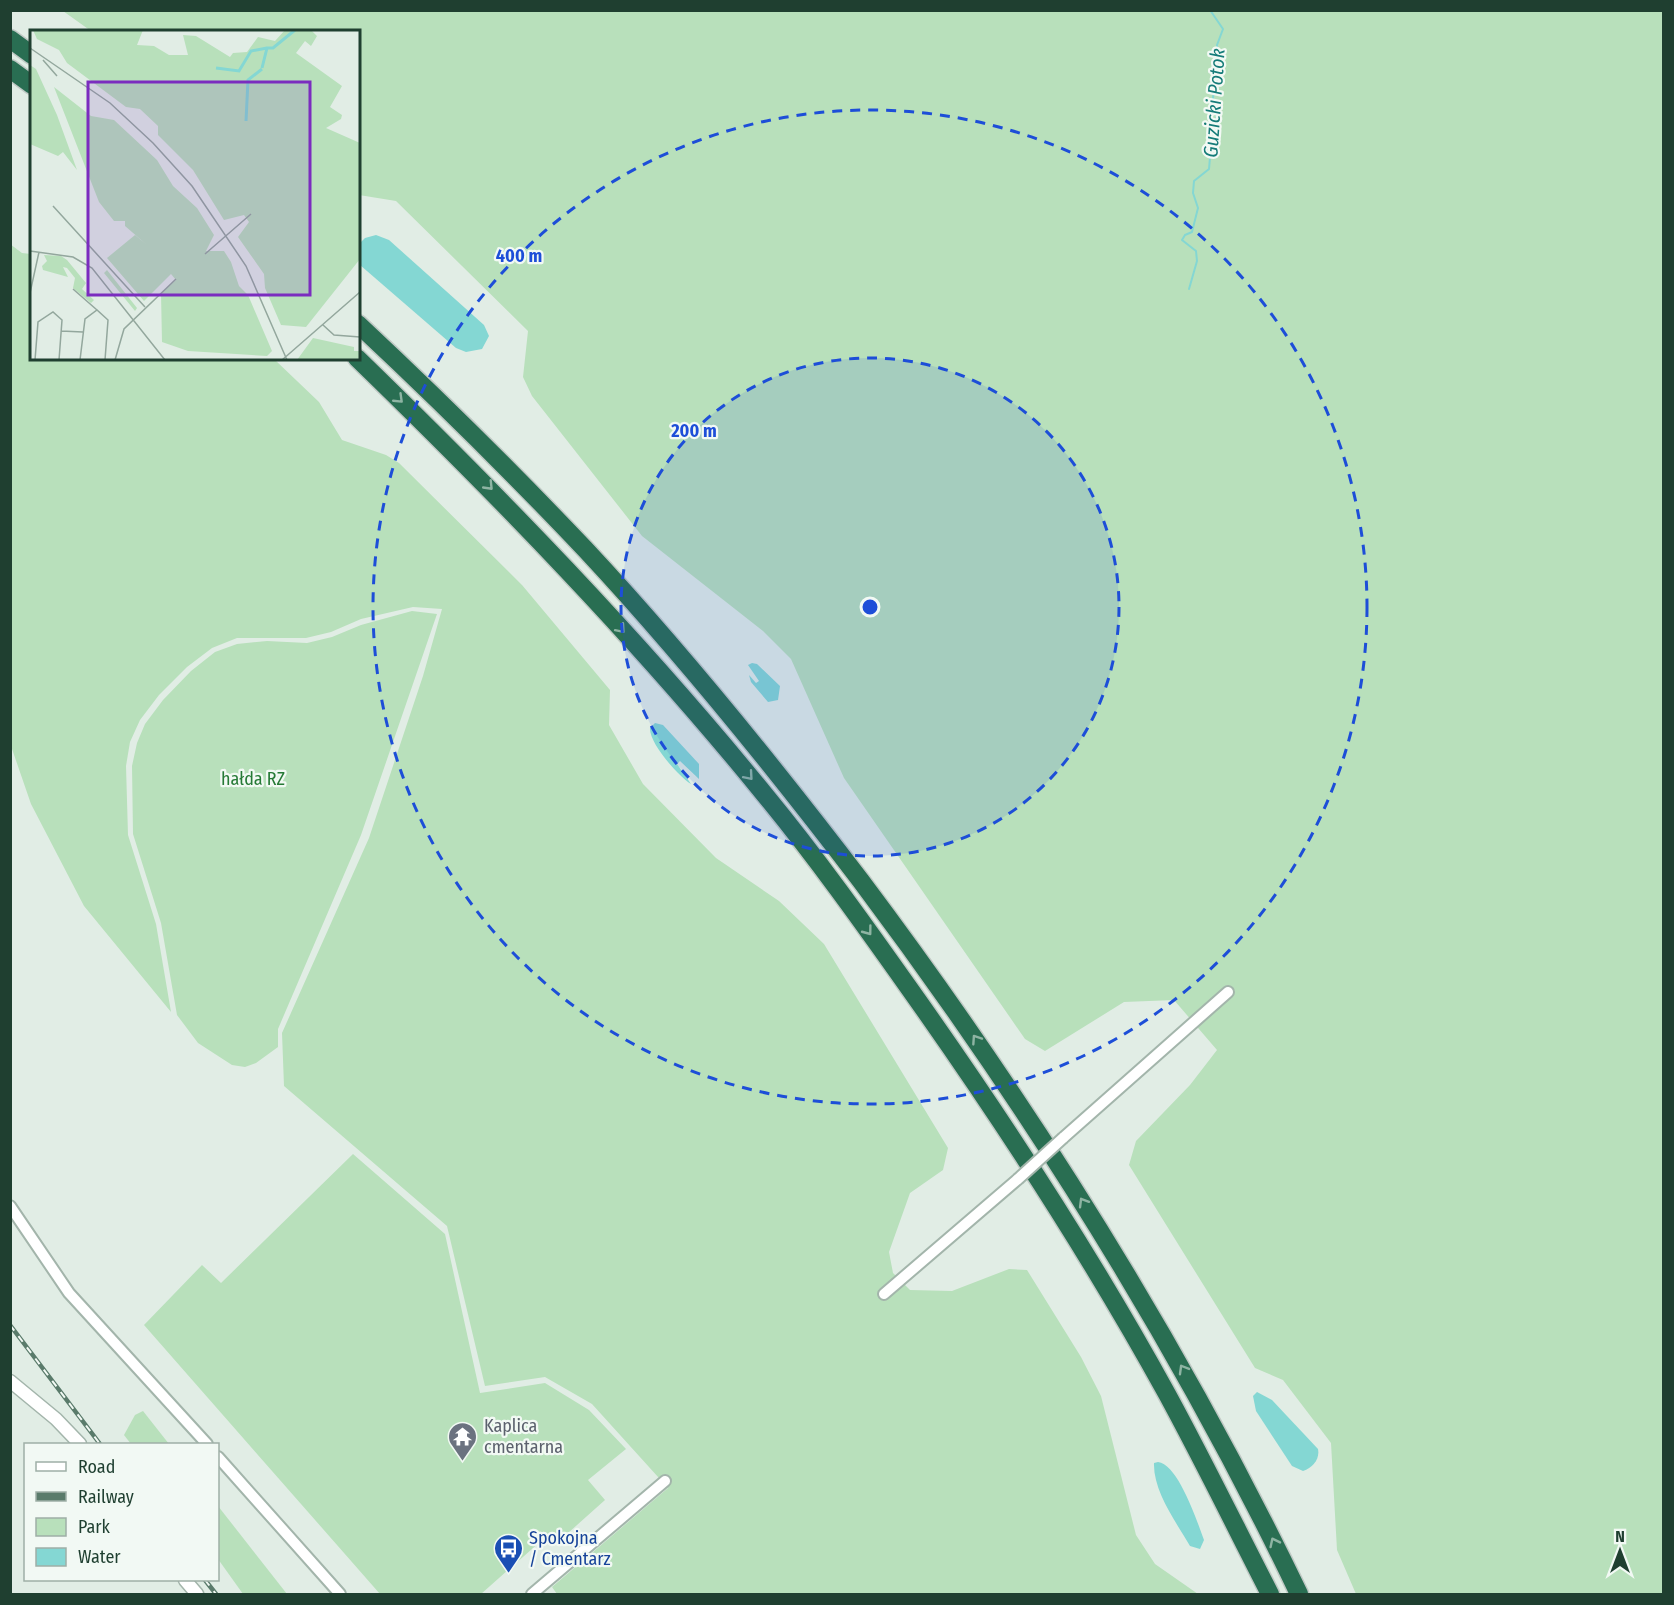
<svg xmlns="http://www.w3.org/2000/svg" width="1674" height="1605" font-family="'Fira Sans Condensed',sans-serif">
<rect width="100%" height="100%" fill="#e1ede5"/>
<g fill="#b8e0bb">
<path d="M63,11H1663V1594H1356L1337,1550L1331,1443L1283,1380L1255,1368L1129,1165L1136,1141L1190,1085L1217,1050L1174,1000L1124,1002L1045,1051L1025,1039L844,778L791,659L763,631L642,536L532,396L523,377L528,331L396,201L359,195L358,32L91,31Z"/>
<path d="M10,244L22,253L31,254L32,358L274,359L319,402L342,440L386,455L399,463L522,585L610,690L609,725L643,784L716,858L779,901L824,944L948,1148L943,1170L910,1193L889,1252L893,1273L910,1290L952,1291L1009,1269L1027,1270L1081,1357L1101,1396L1136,1535L1155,1564L1198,1594H557L552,1587L668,1488L592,1404L545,1377L485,1386L447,1226L284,1086L282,1033L369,838L423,676L442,609L413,607L361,619L331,632L306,638H237L212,648L187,667L159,695L140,720L130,742L126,766L128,835L156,924L171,1012L84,906L31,804L11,746Z"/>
<path d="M412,611L437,614L361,835L278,1029V1047L256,1063L245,1067L232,1065L198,1043L177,1015L161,923L133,834L132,766L137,743L145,724L163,700L191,671L215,652L237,644L267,641L307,643L332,637L361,625Z"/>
<path d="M353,1154L445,1234L480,1393L545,1383L589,1410L626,1449L588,1480L605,1500L558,1542L550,1533L481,1594H380L144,1325L202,1265L221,1283Z"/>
<path d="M143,1411L169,1444H131L124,1435L135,1415Z"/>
<path d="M218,1506L287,1594H243L218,1559Z"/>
</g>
<g fill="#84d7d3">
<path d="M376,235L389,240L484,325L489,336L482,349L466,352L456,348L360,265L359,244L365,238Z"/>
<path d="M752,663L757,664L780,686L778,700L768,702L751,682L749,675L756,683L759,681L748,665Z"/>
<path d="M655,723L663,725L699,764V779L680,761L677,764L691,784C678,776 649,743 650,728Z"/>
<path d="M1257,1392L1272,1400L1318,1449C1320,1459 1313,1467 1303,1471L1292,1466L1256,1411L1253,1396Z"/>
<path d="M1158,1462C1178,1464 1197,1521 1204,1540L1200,1549L1190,1546C1176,1522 1153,1491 1154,1463Z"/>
</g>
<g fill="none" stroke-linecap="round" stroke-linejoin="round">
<path stroke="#84d7d3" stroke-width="2" d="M1189,289L1197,261L1196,251L1182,240L1185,235L1192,232L1198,208L1193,193L1194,181L1209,169L1212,134L1217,120L1213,97L1219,72L1217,45L1223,29L1210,10"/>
<defs>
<g id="minor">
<path d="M1063,1138L1228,992"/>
<path d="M10,1206L69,1293L207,1444"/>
<path d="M884,1294L1018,1179"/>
<path d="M218,1457L340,1594"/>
<path d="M532,1594L665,1481"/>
</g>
<g id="tertiary">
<path d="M10,1381L56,1419L80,1444"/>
<path d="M185,1580L197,1594"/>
</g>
<g id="motorway">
<path d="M10,39L32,55"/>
<path d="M10,69L32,85"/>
<path d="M358,324C436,397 512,472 585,549C683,654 774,767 861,881C1029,1105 1178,1342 1299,1594"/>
<path d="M357,358C500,497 639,640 765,795C816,857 863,923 909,988C1002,1119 1090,1254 1167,1394C1203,1460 1236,1528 1270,1594"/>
</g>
</defs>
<use href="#minor" stroke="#a3b5ab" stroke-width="14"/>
<use href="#tertiary" stroke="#a3b5ab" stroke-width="15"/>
<use href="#motorway" stroke="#c0c9c5" stroke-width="21"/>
<use href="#minor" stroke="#fff" stroke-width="10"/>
<use href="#tertiary" stroke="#fff" stroke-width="12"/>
<use href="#motorway" stroke="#296e52" stroke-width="18"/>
<defs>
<g id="rail">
<path d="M10,1325L100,1444"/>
<path d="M205,1580L216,1594"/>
</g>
</defs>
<use href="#rail" stroke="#5a7b6b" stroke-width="4.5"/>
<use href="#rail" stroke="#f2f9f4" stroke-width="2" stroke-dasharray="7" stroke-linecap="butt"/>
<defs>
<path id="minor-bridge" d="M1018,1179L1063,1138"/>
</defs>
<use href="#minor-bridge" stroke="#a3b5ab" stroke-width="14" stroke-linecap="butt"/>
<use href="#minor-bridge" stroke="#fff" stroke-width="10"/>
</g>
<defs><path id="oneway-chevron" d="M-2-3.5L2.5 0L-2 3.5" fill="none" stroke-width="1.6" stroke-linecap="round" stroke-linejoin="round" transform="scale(1.5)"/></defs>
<g stroke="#8eb4a3">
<use href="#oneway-chevron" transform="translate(399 399) rotate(44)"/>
<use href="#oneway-chevron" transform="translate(489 486) rotate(46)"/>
<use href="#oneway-chevron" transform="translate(621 629) rotate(49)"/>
<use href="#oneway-chevron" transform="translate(749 776) rotate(49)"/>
<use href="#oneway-chevron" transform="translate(868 931) rotate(53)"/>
<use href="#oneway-chevron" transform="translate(976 1039) rotate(-124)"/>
<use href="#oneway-chevron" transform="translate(1083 1202) rotate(-121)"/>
<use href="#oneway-chevron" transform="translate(1183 1369) rotate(-120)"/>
<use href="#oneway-chevron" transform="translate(1274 1542) rotate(-116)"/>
</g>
<circle cx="870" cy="607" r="249" fill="#1d4ed8" fill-opacity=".12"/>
<g fill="none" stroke="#1d4ed8" stroke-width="3" stroke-dasharray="10 8">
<circle cx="870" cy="607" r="249"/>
<circle cx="870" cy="607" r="497"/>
</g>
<defs>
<symbol id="temple-pin" viewBox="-11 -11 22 30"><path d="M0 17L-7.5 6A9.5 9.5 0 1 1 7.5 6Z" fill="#6b7280" stroke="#f2f9f4"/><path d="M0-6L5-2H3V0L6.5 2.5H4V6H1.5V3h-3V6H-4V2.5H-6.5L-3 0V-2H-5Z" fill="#fff"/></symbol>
<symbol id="bus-pin" viewBox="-11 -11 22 30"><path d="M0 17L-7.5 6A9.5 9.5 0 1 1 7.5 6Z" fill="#1a4fb4" stroke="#f2f9f4"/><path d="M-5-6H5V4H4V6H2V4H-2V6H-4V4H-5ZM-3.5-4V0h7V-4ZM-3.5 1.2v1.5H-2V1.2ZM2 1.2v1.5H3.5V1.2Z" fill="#fff"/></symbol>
</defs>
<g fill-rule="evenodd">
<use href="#temple-pin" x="446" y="1420" width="33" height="45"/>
<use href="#bus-pin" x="492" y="1532" width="33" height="45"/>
</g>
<g text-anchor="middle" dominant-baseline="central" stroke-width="4.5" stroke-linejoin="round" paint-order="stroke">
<g font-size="18" fill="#267a36" stroke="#f2f9f4">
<text x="253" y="779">hałda RZ</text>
</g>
<g font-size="18" fill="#5b616d" stroke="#f2f9f4" text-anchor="start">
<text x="484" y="1426">Kaplica<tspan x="484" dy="21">cmentarna</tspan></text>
</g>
<g font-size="18" fill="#164399" stroke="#f2f9f4" text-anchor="start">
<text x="529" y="1538">Spokojna<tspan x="529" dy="21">/ Cmentarz</tspan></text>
</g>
<g font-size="20" font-style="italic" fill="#147b78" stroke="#f2f9f4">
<text transform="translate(1214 103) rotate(-86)">Guzicki Potok</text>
</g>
</g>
<g transform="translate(30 30)">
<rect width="330" height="330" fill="#e1ede5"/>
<path d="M3,0H113L107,15L124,16L139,25H158L153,5L166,6L200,27L203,23L217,22L228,7L245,11L255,0H281L287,6L281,16L275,11L266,23L312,56L300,77L312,85L311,89L296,98L330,113V229L276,297L251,295L235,258L234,244L208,207L219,192L214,185L194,190L163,140L128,105V96L110,79L96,77L37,33L29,20L7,9ZM0,35L6,39L27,85L47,140L33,122L28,126L0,114ZM24,57L61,86L84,90L127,130L143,156L167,178L184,205L176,221H194L201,232L209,256L218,265L242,321L237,326L158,321L132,312L131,263L146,250L141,244L114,271L77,228L105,205L117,215L95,196V191H84L69,172ZM14,225L31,226L37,230L56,253L52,259L64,270L61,273L43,258L45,248L37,238L33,237L38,247L13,240L12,236L17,231ZM77,240L107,278L105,281L74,243ZM283,308L324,317V321H330V330H267Z" fill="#b8e0bb"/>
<path fill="none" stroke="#84d7d3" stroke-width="3" d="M186,38L209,41L221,21L237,18M232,38L237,18H243L265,0M216,91L218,50L232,39"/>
<path fill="none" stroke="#93a79d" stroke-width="1.5" d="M0,18L80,73L123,113L162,156L216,236L257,330M13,30L27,46M23,176L115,277M0,221L43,227L62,238L135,330M175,224L221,184M43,259L67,280M0,263L9,222M293,295L304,305L330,307M31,301L53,302M5,330L8,292L23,282L32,290L29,330M50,330L55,289L67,280L78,290L75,330M85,330L94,299L146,249M252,330L330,262"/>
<path fill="#7b2cbf" fill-opacity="0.15" stroke="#7b2cbf" stroke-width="3" d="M58,52H280V265H58Z"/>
<rect width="330" height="330" fill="none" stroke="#1f3f30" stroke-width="3"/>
</g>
<circle cx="870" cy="607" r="9" fill="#1d4ed8" stroke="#f2f9f4" stroke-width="3"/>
<g font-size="18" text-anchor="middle" font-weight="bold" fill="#1d4ed8" stroke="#f2f9f4" stroke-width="4.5" stroke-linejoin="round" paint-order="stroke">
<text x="519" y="262">400 m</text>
<text x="694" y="437">200 m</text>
</g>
<rect width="1674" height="1605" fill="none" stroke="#1f3f30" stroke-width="24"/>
<rect x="24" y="1443" width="195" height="138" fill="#f2f9f4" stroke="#9eafa6" stroke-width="1.5"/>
<rect x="36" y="1462" width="30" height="9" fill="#ffffff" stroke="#9eafa6" stroke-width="1.5"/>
<text x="78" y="1473" font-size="18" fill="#1f3f30">Road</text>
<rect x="36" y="1492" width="30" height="9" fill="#5a7b6b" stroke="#9eafa6" stroke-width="1.5"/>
<text x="78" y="1503" font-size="18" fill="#1f3f30">Railway</text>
<rect x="36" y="1518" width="30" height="18" fill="#b8e0bb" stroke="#9eafa6" stroke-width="1.5"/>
<text x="78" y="1533" font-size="18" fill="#1f3f30">Park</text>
<rect x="36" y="1548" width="30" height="18" fill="#84d7d3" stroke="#9eafa6" stroke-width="1.5"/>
<text x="78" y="1563" font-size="18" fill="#1f3f30">Water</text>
<g transform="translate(1620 1551)" stroke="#f2f9f4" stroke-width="4.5" paint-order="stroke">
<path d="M0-4.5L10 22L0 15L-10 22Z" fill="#1f3f30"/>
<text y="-9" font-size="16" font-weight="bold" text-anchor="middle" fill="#1f3f30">N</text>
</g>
</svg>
